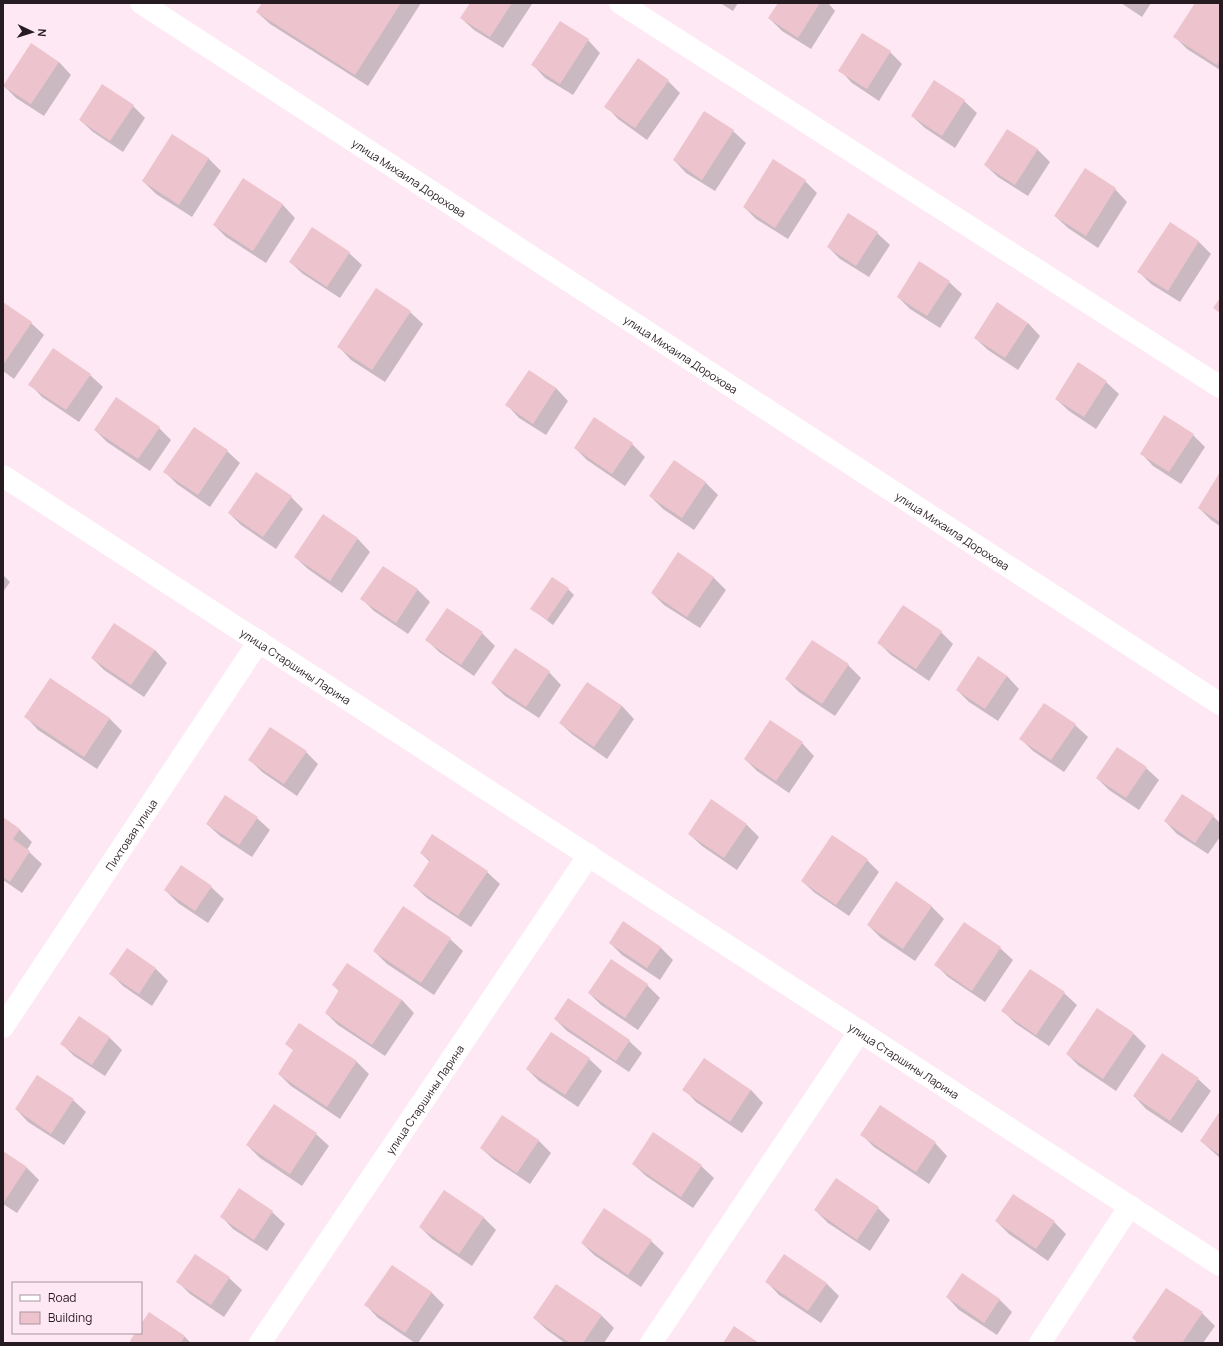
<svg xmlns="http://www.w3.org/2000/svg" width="1223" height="1346" font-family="Manrope,sans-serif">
<rect width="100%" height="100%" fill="#fee8f3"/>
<g fill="#0003">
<path d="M263,3H421L368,86L270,24L257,12Z"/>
<path d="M471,3H531L532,4L503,48L474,30L461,18Z"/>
<path d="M720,3H738L733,11Z"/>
<path d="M779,3H828L835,11L811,49L782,31L769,18Z"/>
<path d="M1121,3H1151L1142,17Z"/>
<path d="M1196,3H1214L1220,7V70L1187,49L1175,37Z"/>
<path d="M588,40L600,53L573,95L545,78L533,65Z"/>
<path d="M890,52L902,64L879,101L852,83L840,70Z"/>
<path d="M59,62L71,75L44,116L16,98L4,86Z"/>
<path d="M668,81L680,93L647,140L618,119L606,106Z"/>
<path d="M964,101L977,113L955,148L925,128L912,116Z"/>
<path d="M133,106L145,118L123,152L93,132L80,120Z"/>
<path d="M733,131L746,143L715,191L686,173L674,160Z"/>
<path d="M1037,149L1050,162L1028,196L998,177L985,165Z"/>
<path d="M208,158L221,171L192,217L156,194L143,181Z"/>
<path d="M243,179L283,205L295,218L266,263L226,237L214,225Z"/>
<path d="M805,181L817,193L788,239L756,219L744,207Z"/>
<path d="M1115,189L1127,202L1098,248L1068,228L1055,216Z"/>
<path d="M1170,223L1199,242L1211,254L1180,302L1151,284L1139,272Z"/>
<path d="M877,233L890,245L869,277L840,259L828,247Z"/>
<path d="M349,253L362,265L340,298L303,274L290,262Z"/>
<path d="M949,282L962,294L940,328L910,309L898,297Z"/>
<path d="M3,304L31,323L44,335L14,379L3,371Z"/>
<path d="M410,312L423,324L385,382L351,360L339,347Z"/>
<path d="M1028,323L1040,336L1018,370L988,350L975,338Z"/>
<path d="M53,350L90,375L103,387L79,422L42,397L30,384Z"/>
<path d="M529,371L556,388L568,401L546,435L519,418L507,405Z"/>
<path d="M1106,382L1119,394L1096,429L1069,411L1056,399Z"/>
<path d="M594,419L632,444L645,457L625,486L587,460L575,448Z"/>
<path d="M159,428L171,440L150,471L107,442L95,430Z"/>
<path d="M1193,435L1205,447L1181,484L1153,466L1141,453Z"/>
<path d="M227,451L240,463L210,507L177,484L165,472Z"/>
<path d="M1220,474V526L1211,520L1199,508Z"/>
<path d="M705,482L718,495L694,530L663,509L650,496Z"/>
<path d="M291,497L303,509L276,549L241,525L229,513Z"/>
<path d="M323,516L358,539L370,552L342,593L308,569L295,557Z"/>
<path d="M383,567L418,590L430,602L408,634L374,611L362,599Z"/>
<path d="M3,575L10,582L3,592Z"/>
<path d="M713,577L726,590L700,628L664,605L652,593Z"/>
<path d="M568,589L574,595L553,625L532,609Z"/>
<path d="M447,609L482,633L495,646L474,676L439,652L427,640Z"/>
<path d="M941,632L953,644L929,681L891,655L879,643Z"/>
<path d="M155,650L167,663L144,697L104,670L92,658Z"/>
<path d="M979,657L1007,676L1019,689L998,721L969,702L957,690Z"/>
<path d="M848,665L861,678L835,716L799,692L786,679Z"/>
<path d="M549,672L561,685L539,718L505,696L492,683Z"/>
<path d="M51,679L110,719L122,731L97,769L38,730L26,717Z"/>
<path d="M588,683L622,706L634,719L607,759L573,735L560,723Z"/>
<path d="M1075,725L1088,737L1064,772L1033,751L1021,739Z"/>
<path d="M802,743L814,756L789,793L757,771L745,759Z"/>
<path d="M306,752L318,764L297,796L262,772L250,760Z"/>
<path d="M1146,768L1159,780L1139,810L1109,790L1097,778Z"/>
<path d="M712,800L747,825L759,837L737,870L702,846L689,834Z"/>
<path d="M1213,816L1220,823V837L1208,854L1177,834L1165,821Z"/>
<path d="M3,818L19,829L32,842L27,850L42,864L22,893L3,880Z"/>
<path d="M257,818L270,830L252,857L220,836L207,824Z"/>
<path d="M421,853L487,872L500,884L471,927L427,898L414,886L430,862Z"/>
<path d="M867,860L879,872L849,916L815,893L802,881Z"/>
<path d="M211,887L224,899L208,923L178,903L165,890Z"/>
<path d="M931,906L944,919L915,961L881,938L868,925Z"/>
<path d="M623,923L661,948L673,960L660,980L622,955L610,943Z"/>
<path d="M450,939L463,951L434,995L387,964L374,951Z"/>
<path d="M1000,948L1013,960L985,1002L948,977L936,965Z"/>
<path d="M611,961L647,985L660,998L638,1030L601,1005L589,993Z"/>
<path d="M156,969L168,981L152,1006L123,986L111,974Z"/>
<path d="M333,985L402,1000L414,1013L385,1056L338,1025L326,1013L340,992Z"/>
<path d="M1064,993L1077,1005L1049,1046L1015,1023L1003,1011Z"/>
<path d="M555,1019L629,1041L642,1053L629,1072L567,1031Z"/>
<path d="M300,1024L357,1062L369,1074L340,1119L291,1086L279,1074L294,1051L286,1044Z"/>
<path d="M1134,1034L1146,1046L1116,1091L1079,1066L1067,1054Z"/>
<path d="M110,1038L122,1050L105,1076L74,1056L62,1044Z"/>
<path d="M589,1059L602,1071L578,1107L539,1081L527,1069Z"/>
<path d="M1198,1079L1211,1091L1182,1133L1146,1109L1134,1096Z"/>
<path d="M684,1089L751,1090L763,1103L742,1133L696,1102Z"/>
<path d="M73,1100L86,1112L64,1145L28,1122L16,1109Z"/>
<path d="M1220,1113V1158L1201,1141Z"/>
<path d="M502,1117L539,1141L551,1153L530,1184L494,1160L481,1148Z"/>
<path d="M316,1134L329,1146L302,1186L260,1158L247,1145Z"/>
<path d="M862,1135L935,1143L947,1156L929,1184L874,1147Z"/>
<path d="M3,1152L27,1168L39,1180L17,1213L3,1204Z"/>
<path d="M633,1164L701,1166L714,1178L693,1208L646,1176Z"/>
<path d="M878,1208L890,1220L870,1251L828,1223L815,1210Z"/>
<path d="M272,1212L285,1224L267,1251L233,1229L221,1216Z"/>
<path d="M483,1217L496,1230L472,1266L432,1239L420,1227Z"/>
<path d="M996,1221L1054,1222L1066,1234L1048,1261L1009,1234Z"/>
<path d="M651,1241L664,1253L641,1287L594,1255L582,1243Z"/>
<path d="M785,1256L827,1284L839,1296L821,1323L779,1295L767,1282Z"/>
<path d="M392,1266L432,1293L444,1305L418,1343H415L378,1318L366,1305Z"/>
<path d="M962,1275L1000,1300L1012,1312L997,1335L959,1310L947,1297Z"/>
<path d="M229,1278L242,1290L224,1317L190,1294L178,1282Z"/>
<path d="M149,1313L185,1337L191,1343H133L136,1333H141V1326Z"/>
<path d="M1202,1313L1215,1326L1203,1343H1138L1133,1338Z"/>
<path d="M602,1316L614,1328L604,1343H565L547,1330L534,1318Z"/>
</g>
<g fill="#edc4cd">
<path d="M262,3H401L355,75L256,12Z"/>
<path d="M470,3H512L490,37L460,18Z"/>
<path d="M778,3H820L798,38L768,18Z"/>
<path d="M1195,3H1216L1220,5V60L1217,65L1173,37Z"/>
<path d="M560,21L589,39L560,84L531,65Z"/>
<path d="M862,33L891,51L867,89L838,71Z"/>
<path d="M31,43L59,62L31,104L3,86Z"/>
<path d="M638,58L669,80L635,128L604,107Z"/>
<path d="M934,80L965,100L942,136L911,116Z"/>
<path d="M102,84L134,105L110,141L79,120Z"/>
<path d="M704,111L734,130L702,180L673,160Z"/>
<path d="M1007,129L1038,149L1015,185L984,165Z"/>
<path d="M172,134L209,158L179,205L142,181Z"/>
<path d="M773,159L806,180L775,228L743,207Z"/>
<path d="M1085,168L1116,188L1086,236L1054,216Z"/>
<path d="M243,178L283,204L253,251L213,225Z"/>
<path d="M848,213L878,232L856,266L827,247Z"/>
<path d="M1170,222L1199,241L1168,291L1137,272Z"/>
<path d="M312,227L350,252L327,287L289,262Z"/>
<path d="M919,261L950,281L927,316L897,297Z"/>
<path d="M376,288L411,311L372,370L337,347Z"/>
<path d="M1220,298V313L1213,308Z"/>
<path d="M3,302L32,322L3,365Z"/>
<path d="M997,302L1028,323L1005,358L974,338Z"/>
<path d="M53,348L91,374L66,410L28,385Z"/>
<path d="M1078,362L1107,381L1084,417L1055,399Z"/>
<path d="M529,370L556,388L533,424L505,405Z"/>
<path d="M116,397L160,427L138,459L94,430Z"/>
<path d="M1164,415L1194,434L1169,472L1140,454Z"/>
<path d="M594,417L633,443L612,474L574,448Z"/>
<path d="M194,427L228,450L198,495L163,472Z"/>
<path d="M674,460L706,482L682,518L649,496Z"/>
<path d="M256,472L292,496L263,537L228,513Z"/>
<path d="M1220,472V522L1198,508Z"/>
<path d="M323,514L358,538L330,581L294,557Z"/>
<path d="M678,552L714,577L687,617L651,593Z"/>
<path d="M383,566L418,589L396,623L360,599Z"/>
<path d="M552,577L569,588L547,620L530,609Z"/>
<path d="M903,605L942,631L916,669L877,643Z"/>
<path d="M447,608L483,632L461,665L425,640Z"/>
<path d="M114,623L155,650L131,685L91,658Z"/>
<path d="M812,640L849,664L822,704L785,679Z"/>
<path d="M515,648L550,671L526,707L491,683Z"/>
<path d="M978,656L1007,676L985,709L956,690Z"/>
<path d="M50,678L110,718L84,757L24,717Z"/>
<path d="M587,682L622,706L594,747L559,723Z"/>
<path d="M1044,703L1076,724L1051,760L1019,739Z"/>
<path d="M770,720L803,742L776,781L744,759Z"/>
<path d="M270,727L307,751L284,784L248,760Z"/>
<path d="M1117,747L1147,767L1126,798L1096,778Z"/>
<path d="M1182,794L1214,815L1195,843L1164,821Z"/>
<path d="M225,795L258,817L239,845L206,824Z"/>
<path d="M711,799L747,824L724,858L688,834Z"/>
<path d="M3,817L20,829L13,839L30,851L10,882L3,877Z"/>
<path d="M432,834L488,871L458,916L413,886L430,860L420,853Z"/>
<path d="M832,835L868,859L836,905L801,881Z"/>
<path d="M181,865L212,886L195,911L164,890Z"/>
<path d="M896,881L932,906L903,949L867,925Z"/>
<path d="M403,906L451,938L421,983L373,951Z"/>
<path d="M623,921L661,947L647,968L609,943Z"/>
<path d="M964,922L1001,947L972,991L934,965Z"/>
<path d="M127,948L156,968L139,994L109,974Z"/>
<path d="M611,959L648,984L625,1018L588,993Z"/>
<path d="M347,963L402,1000L372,1045L325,1013L339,990L332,985Z"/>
<path d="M1030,969L1065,992L1036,1035L1001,1011Z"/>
<path d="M568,998L630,1040L616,1061L554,1019Z"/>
<path d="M1097,1008L1134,1033L1103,1079L1066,1054Z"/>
<path d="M79,1016L110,1037L92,1065L60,1044Z"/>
<path d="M299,1023L357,1061L327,1107L278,1074L293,1050L285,1044Z"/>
<path d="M551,1032L590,1058L565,1095L526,1069Z"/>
<path d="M1162,1053L1199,1078L1170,1121L1133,1096Z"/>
<path d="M704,1058L751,1090L730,1122L682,1090Z"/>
<path d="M37,1075L74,1099L51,1134L15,1109Z"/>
<path d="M274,1104L317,1133L290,1174L246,1145Z"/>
<path d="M880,1105L936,1142L916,1172L860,1135Z"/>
<path d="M1220,1111V1155L1200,1141Z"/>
<path d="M502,1115L539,1140L517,1173L480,1148Z"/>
<path d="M653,1132L702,1165L681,1197L632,1164Z"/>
<path d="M3,1151L27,1167L4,1202L3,1201Z"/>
<path d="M836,1178L879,1207L857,1240L814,1210Z"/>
<path d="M239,1188L273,1211L254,1240L220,1217Z"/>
<path d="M444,1190L484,1217L459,1254L419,1227Z"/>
<path d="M1013,1194L1055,1221L1036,1249L995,1221Z"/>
<path d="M604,1208L652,1240L628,1275L581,1243Z"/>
<path d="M195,1254L230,1277L211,1305L176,1282Z"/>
<path d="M784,1254L827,1283L808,1311L765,1282Z"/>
<path d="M392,1265L432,1292L405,1333L364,1305Z"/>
<path d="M962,1273L1000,1299L984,1323L946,1297Z"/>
<path d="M556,1284L602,1315L583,1343H570L533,1318Z"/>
<path d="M1166,1288L1203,1312L1182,1343H1139L1132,1338Z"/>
<path d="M149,1312L185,1336L181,1343H133L130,1341L135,1333H141V1324Z"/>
<path d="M734,1326L759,1343H723Z"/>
</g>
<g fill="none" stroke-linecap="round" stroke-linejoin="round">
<g stroke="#fff" stroke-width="22">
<path id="s1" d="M141,3L1220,704"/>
<path d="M620,3L1220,387"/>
<path id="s2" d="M3,476L1220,1265"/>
<path id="s3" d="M3,1027L259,641"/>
<path id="s4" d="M260,1343L589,855"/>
<path d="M651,1343L860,1031"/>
<path d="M1040,1343L1130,1206"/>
</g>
</g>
<g text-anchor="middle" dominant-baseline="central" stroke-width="3" stroke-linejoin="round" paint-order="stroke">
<g font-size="11" fill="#271b22" stroke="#fee8f3">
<text stroke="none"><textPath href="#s1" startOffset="320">улица Михаила Дорохова</textPath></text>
<text stroke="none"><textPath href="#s1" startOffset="644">улица Михаила Дорохова</textPath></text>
<text stroke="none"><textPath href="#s1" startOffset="968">улица Михаила Дорохова</textPath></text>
<text stroke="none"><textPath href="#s2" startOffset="349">улица Старшины Ларина</textPath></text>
<text stroke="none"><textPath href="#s3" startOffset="231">Пихтовая улица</textPath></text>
<text stroke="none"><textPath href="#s2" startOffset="1074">улица Старшины Ларина</textPath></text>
<text stroke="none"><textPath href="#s4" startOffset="294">улица Старшины Ларина</textPath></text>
</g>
</g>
<rect width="1223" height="1346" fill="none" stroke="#271b22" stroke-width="8"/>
<rect x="12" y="1282" width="130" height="52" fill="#fee8f3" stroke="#a8969f"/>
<rect x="20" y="1295" width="20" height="6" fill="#ffffff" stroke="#a8969f"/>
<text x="48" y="1302" font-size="12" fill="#271b22">Road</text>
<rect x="20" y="1312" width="20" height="12" fill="#edc4cd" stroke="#a8969f"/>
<text x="48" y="1322" font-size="12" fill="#271b22">Building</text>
<g transform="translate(32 32) rotate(94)" stroke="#fee8f3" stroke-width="3" paint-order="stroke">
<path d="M0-3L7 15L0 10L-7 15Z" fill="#271b22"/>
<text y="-6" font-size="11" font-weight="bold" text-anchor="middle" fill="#271b22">N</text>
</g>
</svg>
